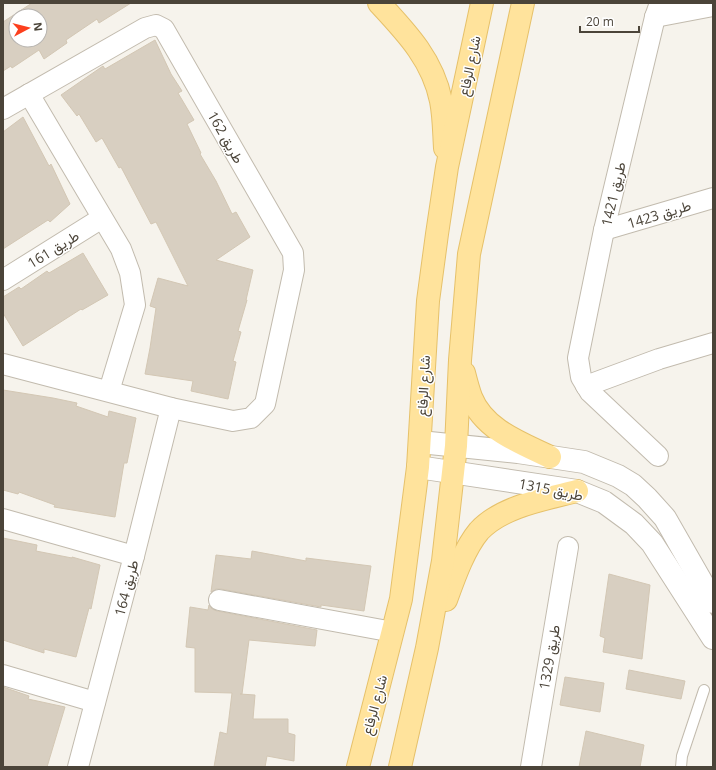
<svg xmlns="http://www.w3.org/2000/svg" width="716" height="770" font-family="'Open Sans',Vazirmatn,sans-serif">
<rect width="100%" height="100%" fill="#f6f3ec"/>
<g fill="#d8cfc1" stroke="#d3c7b4" fill-rule="evenodd">
<path d="M32,3H131L99,23L97,19L66,40L67,43L44,59L39,50L12,68L11,66L3,71V22ZM16,16H40V40H16Z"/>
<path d="M155,40L171,74L182,91L178,93L194,120L187,124L201,153L200,154L216,181L232,214L236,212L250,237L216,260L253,270L246,300H247L238,331L241,332L233,361L236,362L228,399L191,391L193,381L145,374L150,348L156,308L150,306L158,278L188,286L156,222L151,224L121,167L119,168L102,138L96,142L79,114L77,116L61,95L103,66L105,69Z"/>
<path d="M23,117L49,166L51,164L70,204L50,222L48,220L3,249V132Z"/>
<path d="M83,253L108,295L82,310L81,309L23,346L3,313V297L19,287L21,289L47,271L49,273Z"/>
<path d="M3,390L53,398L77,403L76,406L108,417L109,411L136,418L127,463H124L115,517L54,507L55,505L19,492L18,494L3,490Z"/>
<path d="M3,538L37,545L36,551L72,558V557L100,565L91,609L89,608L76,657L44,649V653L3,640Z"/>
<path d="M252,551L306,561V558L371,566L364,611L321,605V607L221,589H216L211,592L216,555L251,559Z"/>
<path d="M609,574L650,585L642,659L603,652L605,638L600,636Z"/>
<path d="M209,605L212,609L217,611L317,630L315,646L249,640L242,694H240L255,695L253,719H288V733L295,735L294,761L267,756L265,767H214L220,732L227,734L232,693L195,692V648L186,647L190,607L208,610Z"/>
<path d="M629,670L685,681L681,699L626,689Z"/>
<path d="M565,677L604,683L600,712L560,705Z"/>
<path d="M3,687L29,696L28,699L65,707L47,767H3Z"/>
<path d="M586,731L644,745L640,767H579Z"/>
</g>
<g fill="none" stroke-linecap="round" stroke-linejoin="round">
<defs>
<path id="service" d="M681,767L682,756L704,690"/>
<g id="minor">
<path d="M655,17L713,6"/>
<path d="M29,94L121,249L130,273L135,305L109,391"/>
<path d="M3,109L145,28L156,25L164,29L293,253L294,270L265,404L251,418L233,421L171,408L3,364"/>
<path d="M604,230L713,198"/>
<path d="M3,280L102,218"/>
<path d="M586,386L659,359L713,343"/>
<path d="M658,456L590,392L581,377L578,358L604,230L655,17L660,3"/>
<path d="M3,519L134,556"/>
<path d="M219,600L393,632"/>
<path d="M3,675L95,702"/>
<path d="M78,767L134,556L171,408"/>
<path d="M531,767L568,547"/>
</g>
<g id="tertiary">
<path d="M420,442L518,452L584,462L618,476L633,485L647,498L665,518L713,602"/>
<path d="M418,467L577,491L604,502L634,524L652,543L713,638"/>
</g>
<g id="primary">
<path d="M379,3C406,32 433,60 441,101C444,116 444,132 445,148"/>
<path d="M464,373C466,381 468,389 471,397C484,430 521,443 550,457"/>
<path d="M446,600C454,578 464,549 479,531C502,506 546,499 577,491"/>
<path d="M358,767L401,599L418,467L428,301L437,234L447,167L482,3"/>
<path d="M400,767L427,648L443,561L456,446L460,360L469,254L523,3"/>
</g>
</defs>
<use href="#service" stroke="#c2bbae" stroke-width="12"/>
<use href="#minor" stroke="#c2bbae" stroke-width="22"/>
<use href="#tertiary" stroke="#c2bbae" stroke-width="24"/>
<use href="#primary" stroke="#e6c16a" stroke-width="24"/>
<use href="#service" stroke="#fff" stroke-width="10"/>
<use href="#minor" stroke="#fff" stroke-width="20"/>
<use href="#tertiary" stroke="#fff" stroke-width="22"/>
<use href="#primary" stroke="#ffe39c" stroke-width="22"/>
</g>
<g text-anchor="middle" dominant-baseline="central" stroke-width="3" stroke-linejoin="round" paint-order="stroke">
<g font-size="14" fill="#4b4439" stroke="#fff">
<text transform="translate(469 66) rotate(-78)">شارع الرفاع</text>
<text transform="translate(226 137) rotate(60)">طريق 162</text>
<text transform="translate(613 194) rotate(-77)">طريق 1421</text>
<text transform="translate(659 214) rotate(-17)">طريق 1423</text>
<text transform="translate(53 249) rotate(-32)">طريق 161</text>
<text transform="translate(423 386) rotate(-87)">شارع الرفاع</text>
<text transform="translate(551 489) rotate(11)">طريق 1315</text>
<text transform="translate(126 588) rotate(-75)">طريق 164</text>
<text transform="translate(549 657) rotate(-80)">طريق 1329</text>
<text transform="translate(374 705) rotate(-75)">شارع الرفاع</text>
</g>
</g>
<rect width="716" height="770" fill="none" stroke="#4b4439" stroke-width="8"/>
<g transform="translate(28 28) rotate(83)"><circle r="19" fill="#ffffff" stroke="#b7b4b0"/>
<path d="M0-3L7 15L0 10L-7 15Z" fill="#fc3f1d"/>
<text y="-6" font-size="11" font-weight="bold" text-anchor="middle" fill="#4b4439">N</text>
</g>
<path d="M580 26v6h59v-6" fill="none" stroke="#4b4439" stroke-width="2"/>
<text x="586" y="26" font-size="12" fill="#4b4439" stroke="#ffffff" stroke-width="3" paint-order="stroke">20 m</text>
</svg>
